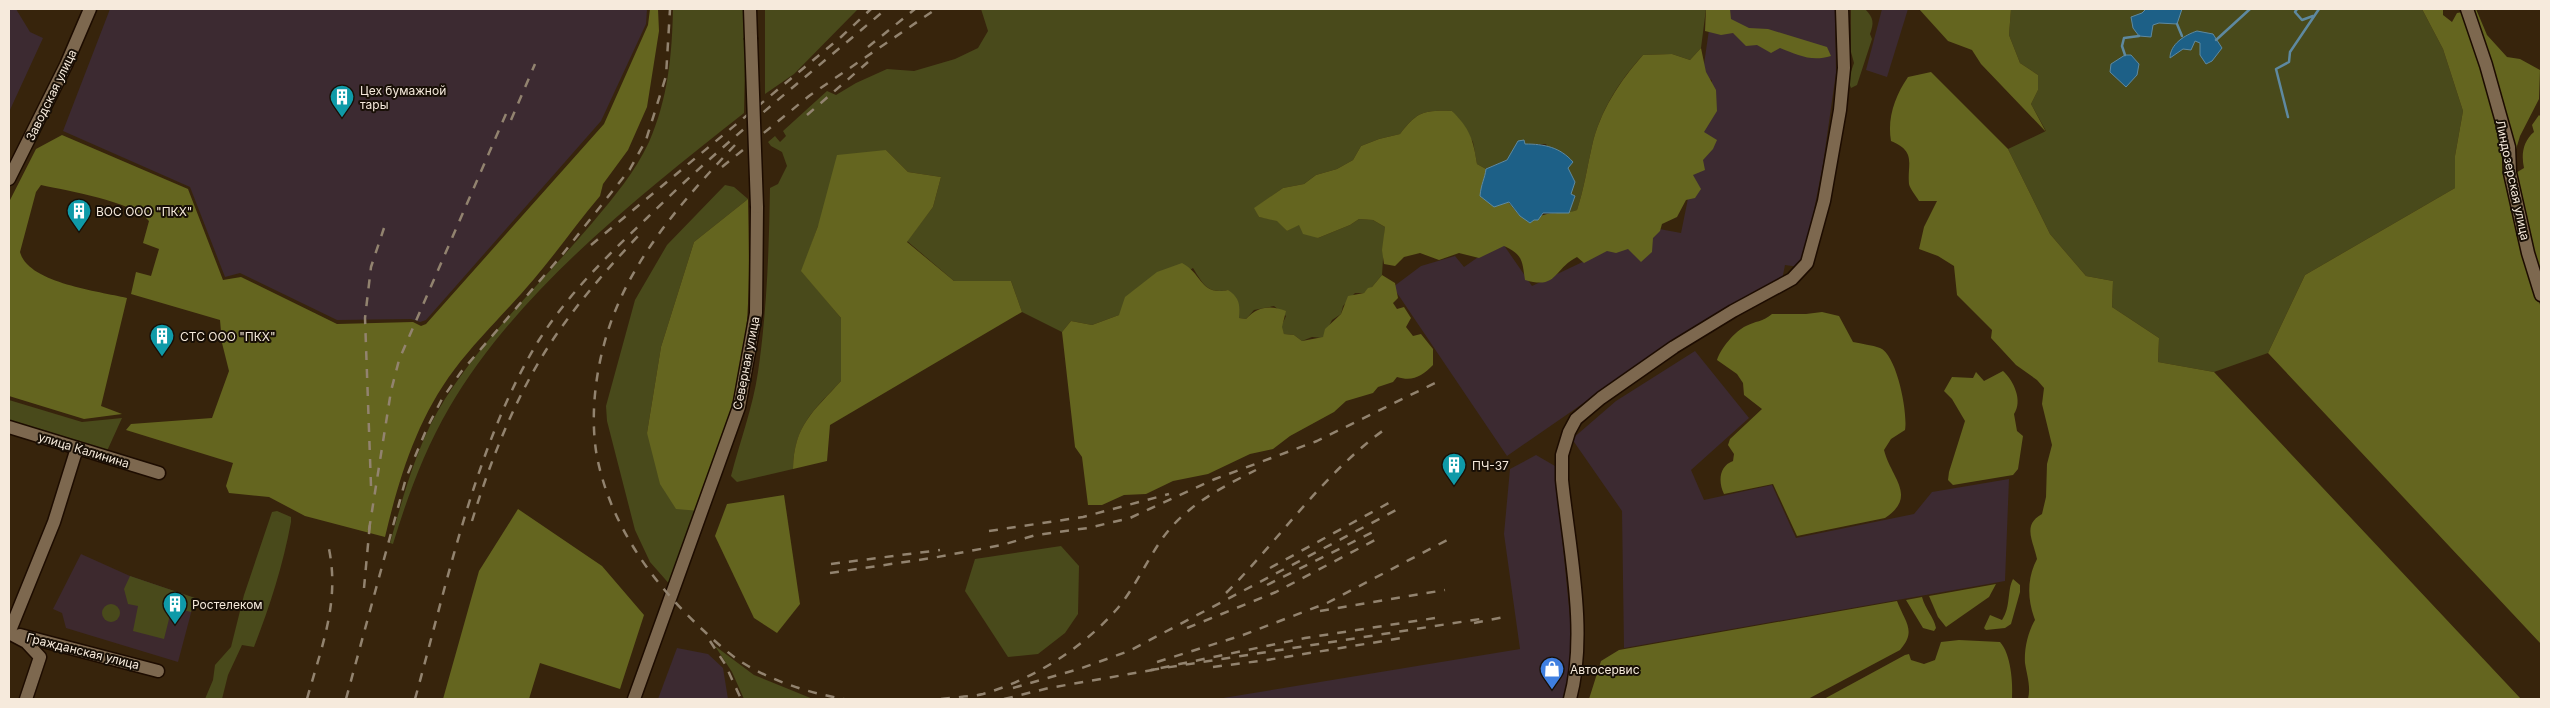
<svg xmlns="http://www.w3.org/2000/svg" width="2550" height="708" font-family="Inter,sans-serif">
<rect width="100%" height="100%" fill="#37240c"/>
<path fill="#3d292e" d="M81,554L130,576L195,598L178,662L66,628L62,613L53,609Z"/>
<g fill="#3c2a31">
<path d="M9,9H16L30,32L43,38L9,112Z"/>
<path d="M110,9H647L646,24L601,121L426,320L420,322L411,319L337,320L240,273L225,277L190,187L63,131Z"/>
<path d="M1712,9H1835L1836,73L1823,164L1806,251L1799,267L1785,265L1782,280L1733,304L1669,344L1507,456L1393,287L1421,266L1455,256L1464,267L1501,241L1532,286L1654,228L1681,233L1712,80L1702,78Z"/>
<path d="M1882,9H1908L1887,77L1866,70Z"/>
<path d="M1695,351L1749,418L1691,470L1704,500L1772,485L1796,538L1914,514L1932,492L2009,479L2005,581L1624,648L1622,511L1572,439L1616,401Z"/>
<path d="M1536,455L1555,466L1574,658L1566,699H1217L1520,649L1504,534L1510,469Z"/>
<path d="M677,648L708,654L723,668L728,699H658Z"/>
</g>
<g fill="#494a1b">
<path d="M673,9H746L744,113C639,196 517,291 449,408C424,451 407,498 393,544L390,543C404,494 417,443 445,399C486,335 544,280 593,222C614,197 635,172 649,142C668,99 672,55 673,9Z"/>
<path d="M765,9H858L794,74L765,94Z"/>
<path d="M981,9H1706L1701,48L1690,60L1672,54L1643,55C1620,80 1600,111 1592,146C1587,168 1584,189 1577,210L1569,213L1575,196L1570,194L1546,144H1525L1515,148L1507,160L1486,169L1477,164L1473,142L1452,111C1423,110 1417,112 1400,134L1379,139L1361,146L1353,160L1337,169L1316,175L1304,184L1283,188L1255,208L1259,217L1277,220L1287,231L1299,224L1318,238L1350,225L1359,219L1373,220L1385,227L1382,275L1372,287L1364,293H1355L1343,306L1341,314L1332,320L1323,338L1312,337L1302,341L1294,335L1284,334L1281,327L1286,316L1274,306L1254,310L1246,319L1238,318L1228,290C1207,294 1203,284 1193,268L1119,315L1092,325L1071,321L1062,332L1022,312L1011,281H954L907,241L933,207L941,177L908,172L886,150L818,226L802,271L841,318V381C813,411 794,426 793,469L737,482L731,476C740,441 753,407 758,372C767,311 769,249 770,188L778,184L787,166L782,152L771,146L768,142L775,136L780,142L786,136L783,131L827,91L836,95L856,83L887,69L914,71L955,59L978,48L988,31Z"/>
<path d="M1851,9H1865C1874,18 1874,23 1870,34L1872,39L1857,85L1851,88L1848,80L1854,63L1851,52Z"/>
<path d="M2011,9H2422L2443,49L2463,111L2455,156V188L2305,275L2268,353L2214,372L2158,362L2159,338L2112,307L2113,281L2086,276L2050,234L2008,149L2046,131L2031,104L2038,90V75L2020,63L2009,35Z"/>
<path d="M725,185L734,187L748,199L694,242L661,347L647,433L700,511L672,587L650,562L635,530L607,421L606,406L635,300L667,245Z"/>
<path d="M9,400L82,422L122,418L107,451L9,423Z"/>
<path d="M277,511L291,517V522C283,565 270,606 254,647L242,645L228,675L222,699H205L213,680L215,665L231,647L244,595L272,512Z"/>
<path d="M1061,546L1079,566L1078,614L1065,633L1038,654L1008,657L965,591L975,559Z"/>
<path d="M130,576L195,598L191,612L172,607L164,639L133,631L138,606L128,604L124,589Z"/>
<circle cx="111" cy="613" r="9"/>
<path d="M715,646L754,675L813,699H744L732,672Z"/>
</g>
<g fill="#64651f">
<path d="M650,9H658L659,31L647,107L628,150L603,184L600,196C577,223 557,252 534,279C508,310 478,338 454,370C417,419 399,478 385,537L305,516L269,497L229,493L226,486L233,463L126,430L131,424L212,418L229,371L222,343L220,320L131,294L136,272L151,276L159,249L143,243L149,221C132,201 68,191 41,185L36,192L20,252C28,283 98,291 127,298L101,406L122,414L84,419L9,396V202L36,149L62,135L188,189L223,280L241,277L337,324L413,322L421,326L426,324L604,124L648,25Z"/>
<path d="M1706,9H1730L1731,19L1749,28L1768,29L1827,47L1831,56C1811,62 1798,55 1780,48L1771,53L1757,45L1746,46L1733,33L1721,35L1705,31Z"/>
<path d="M1919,9H2011L2009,35L2020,63L2038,75V90L2031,104L2046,132L1981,64L1972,50L1948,41Z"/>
<path d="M2422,9H2443V15L2452,22L2457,13L2463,12L2505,147L2524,254L2541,308V644L2268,353L2305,275L2455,188V156L2463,111L2443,49Z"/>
<path d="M2471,9H2476L2487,35L2507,57L2520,59L2540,70L2539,99L2520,136L2514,156Z"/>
<path d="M1701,48L1706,72L1716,90L1717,111L1704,132L1717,140L1713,149L1703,160L1705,170L1693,175L1701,189L1695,198L1686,200L1677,217L1662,224L1660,231L1653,238L1652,252L1641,262L1628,249L1616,253L1607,251L1584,263L1577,257C1553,269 1558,290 1525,280C1522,260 1523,255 1504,246L1479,258L1459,253L1439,260L1420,253L1404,257L1395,266L1384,264L1382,250L1385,227L1373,220L1359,219L1350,225L1318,238L1303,234L1299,225L1287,231L1277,221L1259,217L1254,208L1283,188L1304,184L1316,175L1337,169L1353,160L1361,146L1379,139L1400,134C1417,112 1423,110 1452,111C1470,129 1473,139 1477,164L1486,169V176L1520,216L1534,220C1548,209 1561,216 1577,210C1584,189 1587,168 1592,146C1600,111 1620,81 1643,55L1672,54L1690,60Z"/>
<path d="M1931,72L2008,149L2050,234L2086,276L2113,281L2112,307L2159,338L2158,362L2214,372L2521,699H2028C2031,686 2027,676 2025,663C2024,649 2028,632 2035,620C2027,599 2027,578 2037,559C2033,540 2022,525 2042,514L2046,497L2047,464L2052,445L2042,404L2044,388L2037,380L2016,365L1991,338L1992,330L1957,295L1954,266L1938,256L1919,249L1924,227L1937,201H1919C1916,196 1910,189 1909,184C1907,163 1917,152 1891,141C1887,118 1895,96 1908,77Z"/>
<path d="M2539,115L2541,117V282L2514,174L2524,168C2521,155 2523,141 2534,132L2532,125Z"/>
<path d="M886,150L908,172L941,177L933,207L907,242L954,281H1011L1022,312L830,425L827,461L793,469C794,425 813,412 841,381V318L801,271L818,226L837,155Z"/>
<path d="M748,199C749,256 751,315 741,371C731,419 715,465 700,511L676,509L660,484L647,433L661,347L694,242Z"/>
<path d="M1182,263C1203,274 1200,296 1228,290C1240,298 1240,305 1239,318L1246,319C1258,306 1270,305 1286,311L1282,327L1284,334L1294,335L1302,341L1323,337L1325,329L1341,314L1348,296L1364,293L1368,288L1372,287L1382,275L1395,283L1398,298L1393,303L1397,309L1404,307L1411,318L1406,327L1413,336L1421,334L1433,349V365C1422,376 1413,382 1397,377L1393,382L1378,387L1373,393L1346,401L1334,412L1290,436L1273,449L1250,454L1208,474L1173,481L1146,494L1124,495L1102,505H1088L1082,457L1075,447L1062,332L1071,321L1092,325L1119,315L1125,297L1157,272Z"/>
<path d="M1822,312L1839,316L1853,342C1862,344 1872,345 1880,348C1897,355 1908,413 1905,430L1891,439L1884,450C1891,478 1918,496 1885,518L1797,536L1773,484L1724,494C1718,482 1719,466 1733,461L1734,454L1728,445L1730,439L1762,409L1744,395L1743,383L1737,374L1717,360C1721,348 1735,331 1746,326C1755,321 1763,322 1772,314H1806Z"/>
<path d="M2003,371C2014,381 2023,401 2014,414L2017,431L2023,436L2018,469L2013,475L1953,485L1948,480L1949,472L1965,421L1952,399L1944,391L1952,377L1973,378L1976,372L1984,381Z"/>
<path d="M784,495L800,604L777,633L754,618L715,536L727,504Z"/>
<path d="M518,509L602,566L644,615L620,689L540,663L529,699H443L479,571Z"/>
<path d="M2013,579L2020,585V592L2011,624L2005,628L1986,630L1984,628L1990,615L2002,620C2011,607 2007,590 2013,579Z"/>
<path d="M1996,584L1989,597L1946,627L1938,617L1929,596Z"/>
<path d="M1922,597C1925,609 1934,617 1936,628L1934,631L1923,628L1906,600Z"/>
<path d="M1897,601C1905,622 1917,631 1900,650L1808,699H1589L1601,661L1619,650Z"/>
<path d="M1959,640L2000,642C2011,654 2013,683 2012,699H1824L1905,655L1909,654L1911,660L1924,664L1935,660L1941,642Z"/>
</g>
<g fill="#1d6087" stroke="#5e89a0">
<path d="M2146,9H2182L2177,24L2159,23L2153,25L2151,37L2139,36L2133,28L2131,17L2142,13Z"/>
<path d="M2197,31L2213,34L2222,48L2212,61L2206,64L2200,55V43L2195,41L2191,50L2183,49L2170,58C2170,44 2185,35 2197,31Z"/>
<path d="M2125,55H2131L2139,64L2137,75L2126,87L2110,72L2111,64Z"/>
<path d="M1524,140L1525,144C1544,144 1560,147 1573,162L1568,168L1575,182L1571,194L1575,196L1569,213H1543L1538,220H1534L1530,223L1520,216L1509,202L1494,207L1480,196C1481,184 1485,178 1486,169L1507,160L1518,141Z"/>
</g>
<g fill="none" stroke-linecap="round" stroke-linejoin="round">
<g stroke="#5e89a0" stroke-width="2.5">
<path d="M2297,9L2295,12L2302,20L2313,16"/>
<path d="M2177,24L2182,36"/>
<path d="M2216,40L2250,9"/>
<path d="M2125,55L2122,46L2124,38L2139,36"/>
<path d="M2288,117L2276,69L2289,62L2290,52L2319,9"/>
</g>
<defs>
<g id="minor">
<path d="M750,9L751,38"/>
<path d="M2467,9L2486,65L2509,147L2510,173L2528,253L2541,295"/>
<path d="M9,179L66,65L90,9"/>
<path d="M9,427L159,473"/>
<path d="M20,635L158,671"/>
<path d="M26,699L40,657L26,642L9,633L54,522L77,448"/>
<path d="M634,699L739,407L756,313L757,207"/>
<path d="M1570,699C1588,633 1569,548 1562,480V455L1569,432L1576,419L1601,398L1674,347L1733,311L1792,279L1807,263L1824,201L1840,110L1844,68L1842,9"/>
</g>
</defs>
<use href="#minor" stroke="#1d0c00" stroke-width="15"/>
<use href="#minor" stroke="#7d684f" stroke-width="12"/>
<g stroke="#92836f" stroke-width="2.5" stroke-dasharray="9 9" stroke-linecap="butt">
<path d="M868,47L915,9"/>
<path d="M807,115L868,62"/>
<path d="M511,120L535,64"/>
<path d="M735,145C683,200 629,261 607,334C595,373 590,418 597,457C611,526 653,584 704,631C717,643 732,657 748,666C778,683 810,693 844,699"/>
<path d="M722,167L809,96L936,9"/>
<path d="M591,245L841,37L871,9"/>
<path d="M371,486L365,318L371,267L384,228"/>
<path d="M472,521C490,462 514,400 548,347C574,307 606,270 639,235"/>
<path d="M369,530L391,391L399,360L509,107"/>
<path d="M989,531L1083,517L1169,494"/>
<path d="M831,564L940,550"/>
<path d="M1270,568L1396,499"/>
<path d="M830,573L932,558L1002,545L1036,535L1088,528L1130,518L1215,479L1317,441L1441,380"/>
<path d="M1267,585L1373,532"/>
<path d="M364,588L370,523"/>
<path d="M1226,593C1281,538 1324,472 1388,427"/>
<path d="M1320,611L1445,590"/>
<path d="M1435,618L1305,638L1151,670L1480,619"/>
<path d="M1474,623L1504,617"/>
<path d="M1187,628L1276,592L1375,540"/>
<path d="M710,641L725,664L741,699"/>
<path d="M1157,662L1243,635L1327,603L1451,538"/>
<path d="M1213,667L1267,660L1408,637"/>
<path d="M1013,688L1079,669L1129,651L1400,508"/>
<path d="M307,699C321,648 340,603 329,549"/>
<path d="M346,699L406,478L427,428L442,399L461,372L562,255L630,169L646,140L666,76L670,9"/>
<path d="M415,699C447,584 476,442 539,340C569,293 608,255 648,217C723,143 806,77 886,9"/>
<path d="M941,699C955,697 970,697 983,694C1032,680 1083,648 1117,609C1134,589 1145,564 1160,542C1182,508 1220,488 1256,470"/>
<path d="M1004,699L1049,688L1158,669"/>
</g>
<defs>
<path id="minor-bridge" d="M751,38L757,207"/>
</defs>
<use href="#minor-bridge" stroke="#1d0c00" stroke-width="15" stroke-linecap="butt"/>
<use href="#minor-bridge" stroke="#7d684f" stroke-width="12"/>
</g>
<defs>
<symbol id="building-pin" viewBox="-11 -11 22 30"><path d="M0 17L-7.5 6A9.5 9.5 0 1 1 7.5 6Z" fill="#0f9aa8" stroke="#180f06"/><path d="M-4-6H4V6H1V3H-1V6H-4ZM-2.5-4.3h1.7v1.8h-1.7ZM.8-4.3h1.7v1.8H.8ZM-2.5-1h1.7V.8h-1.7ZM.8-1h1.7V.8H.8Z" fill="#fff"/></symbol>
<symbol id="shop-pin" viewBox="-11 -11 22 30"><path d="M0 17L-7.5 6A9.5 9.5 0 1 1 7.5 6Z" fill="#3f7fe0" stroke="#180f06"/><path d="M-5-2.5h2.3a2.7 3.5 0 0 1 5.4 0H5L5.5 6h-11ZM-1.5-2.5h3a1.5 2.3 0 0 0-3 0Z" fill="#fff"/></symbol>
</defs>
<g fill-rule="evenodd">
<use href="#building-pin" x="328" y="83" width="28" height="38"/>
<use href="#building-pin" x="65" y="197" width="28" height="38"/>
<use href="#building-pin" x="148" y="322" width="28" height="38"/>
<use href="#building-pin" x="1440" y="451" width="28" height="38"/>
<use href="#building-pin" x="161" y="590" width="28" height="38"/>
<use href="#shop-pin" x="1538" y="655" width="28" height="38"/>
</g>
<g text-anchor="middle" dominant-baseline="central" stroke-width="4" stroke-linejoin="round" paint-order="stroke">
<g font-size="12" fill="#f6eadc" stroke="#180f06" text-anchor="start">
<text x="360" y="90">Цех бумажной<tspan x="360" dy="14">тары</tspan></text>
<text x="96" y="211">ВОС ООО "ПКХ"</text>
<text x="180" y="336">СТС ООО "ПКХ"</text>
<text x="1472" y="465">ПЧ-37</text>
<text x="192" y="604">Ростелеком</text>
<text x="1570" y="669">Автосервис</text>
</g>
<g font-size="12" fill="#f6eadc" stroke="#180f06">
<text transform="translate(51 95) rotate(-64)">Заводская улица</text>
<text transform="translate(2513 180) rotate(78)">Линдозерская улица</text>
<text transform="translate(746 363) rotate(-79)">Северная улица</text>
<text transform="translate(84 450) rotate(17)">улица Калинина</text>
<text transform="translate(83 651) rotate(14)">Гражданская улица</text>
</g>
</g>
<rect width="2550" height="708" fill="none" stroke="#f6eadc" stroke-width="20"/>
</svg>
